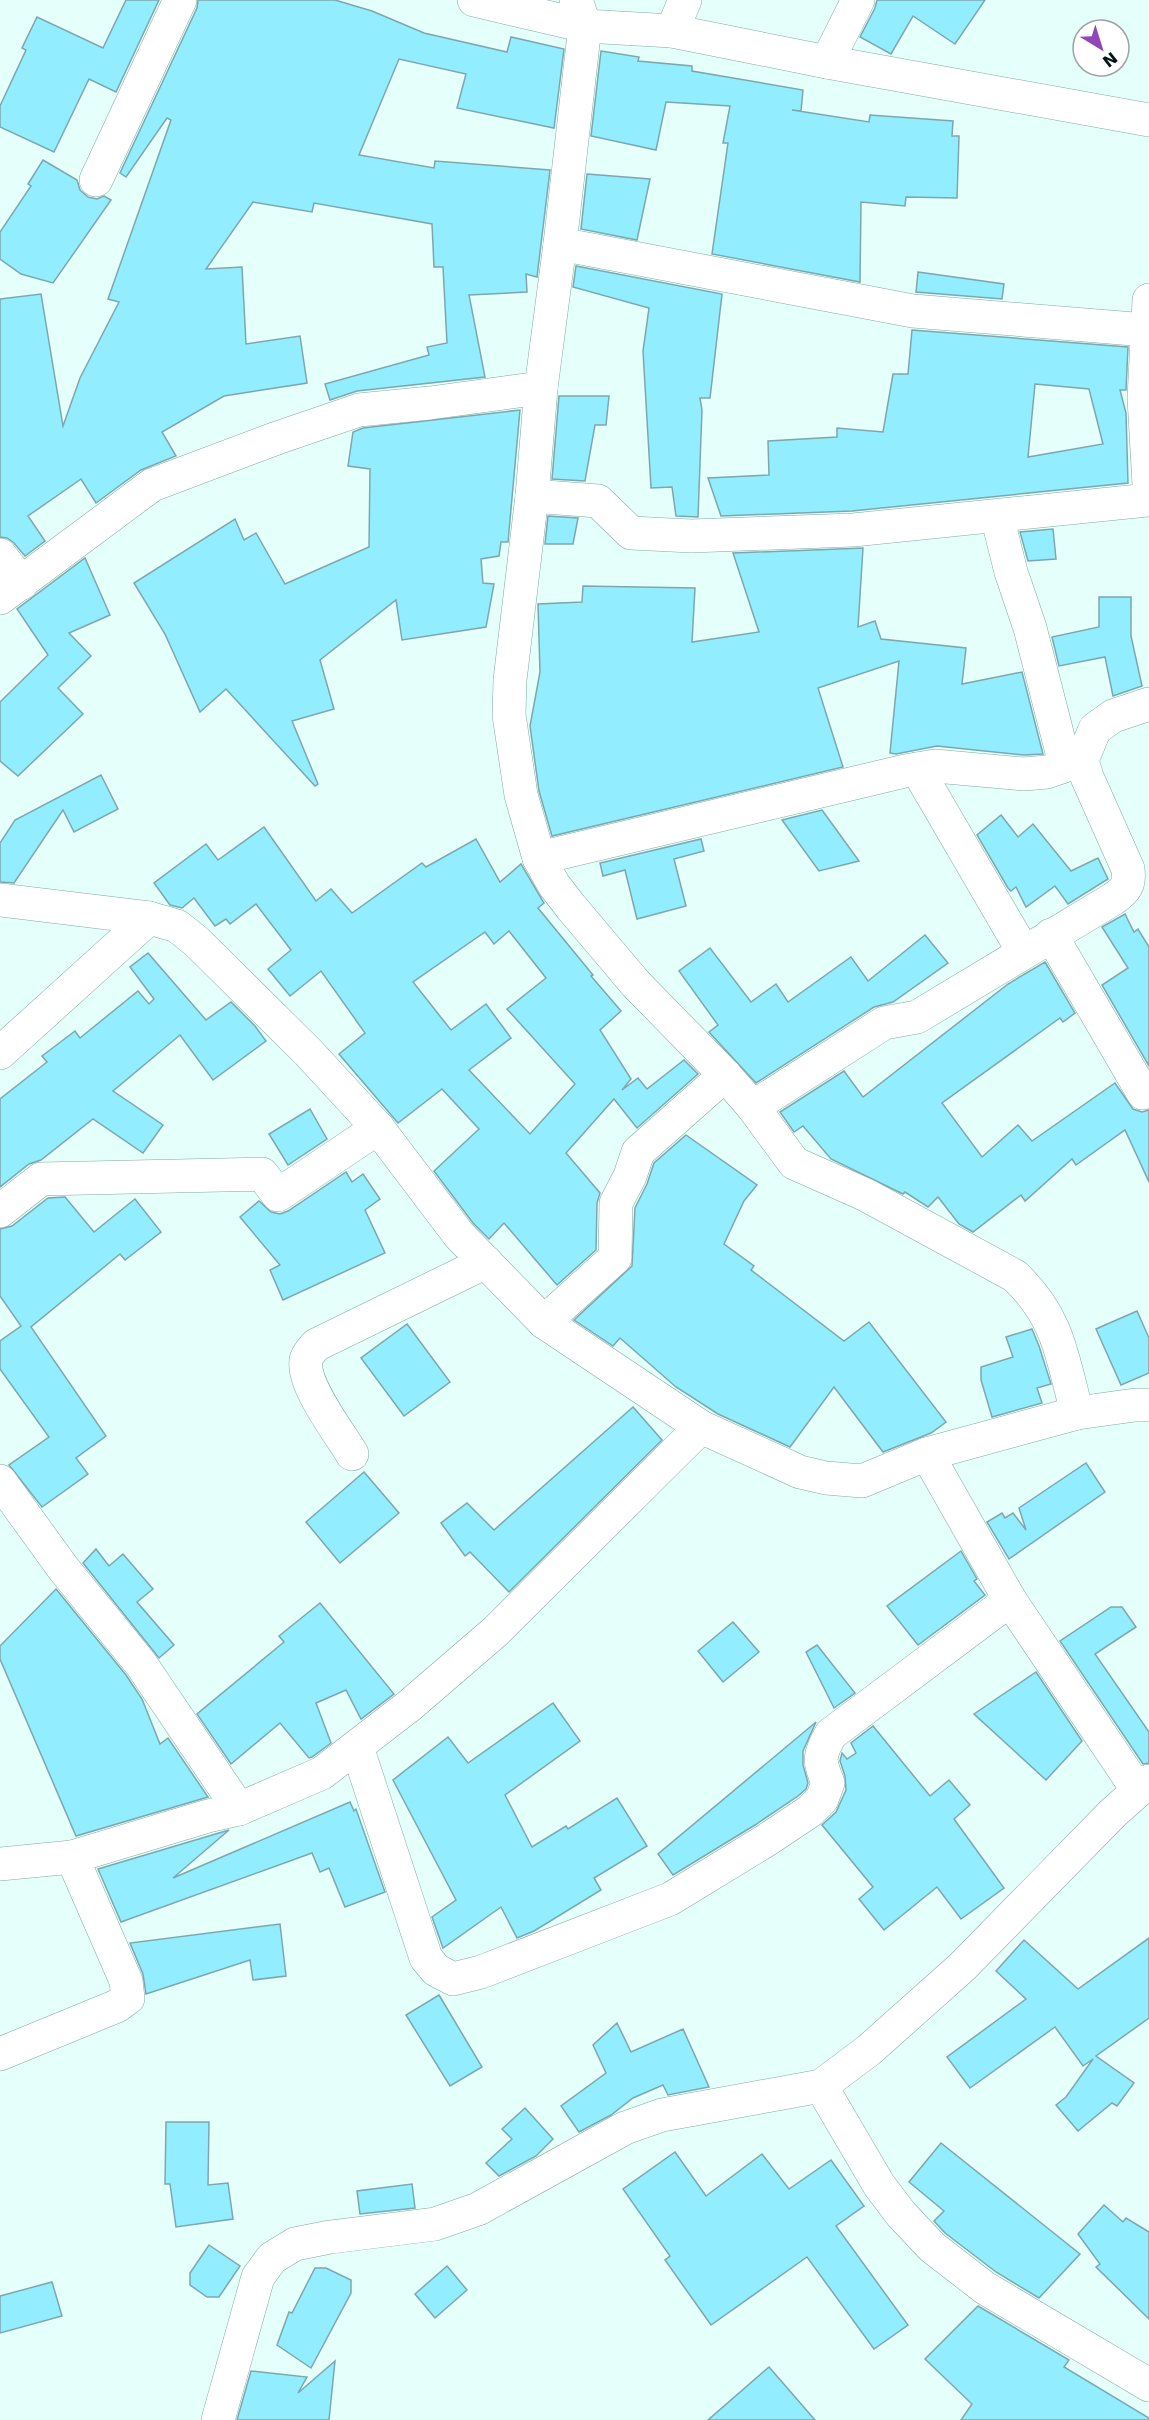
<svg xmlns="http://www.w3.org/2000/svg" width="1149" height="2420" font-family="'DejaVu Sans',sans-serif">
<rect width="100%" height="100%" fill="#e5fffb"/>
<g fill="#92eefe" stroke="#7da7ae" stroke-width="1.5" fill-rule="evenodd">
<path d="M126,0H159L116,92L89,79L54,152L0,127V106L26,50L22,48L37,17L103,48Z"/>
<path d="M198,0H335L372,11L424,33L507,52L511,37L564,49L554,128L457,108L466,74L399,59L359,155L434,168L435,161L550,170L537,277L526,274L527,292L469,295L485,377L357,391L330,400L325,384L429,355L427,347L447,343L443,267H434L432,224L314,203L312,212L253,202L206,269L242,267L246,344L300,336L307,383L224,396L162,432L176,456L141,470L96,503L81,479L28,516L45,541L25,556L14,543L7,538L0,537V299L41,294L63,426L80,378L119,302L108,299L171,120L167,118L126,177L120,173L197,8Z"/>
<path d="M877,0H985L955,44L913,16L891,54L860,37L875,8Z"/>
<path d="M601,51L639,57L638,61L692,66V71L803,90L801,111L792,110L869,122L870,115L953,121L952,136H959L957,198L906,197L905,206L861,202L860,282L712,254L728,143H723L730,106L666,102L656,150L591,136Z"/>
<path d="M43,160L77,180L80,190L88,197L97,199L104,196L111,200L53,283L21,274L0,259V232L31,186L28,184Z"/>
<path d="M587,174L650,179L637,240L581,229Z"/>
<path d="M576,266L722,294L710,398H700L702,410L698,517L676,516L672,487L651,488L643,351L649,308L573,287Z"/>
<path d="M918,272L1004,284L1002,299L916,292Z"/>
<path d="M912,330L1128,347L1126,390H1120L1126,413L1128,483L852,511L721,516L708,478L769,475L768,441L837,437V428L883,432L893,374H908ZM1035,384L1089,389L1103,444L1028,457Z"/>
<path d="M559,396H609L606,425H595L585,481L552,479Z"/>
<path d="M520,410L508,542H501L499,556L481,559L483,583L494,584L486,627L402,640L396,600L320,660L334,709L292,721L318,784L315,786L226,689L200,712L165,634L134,583L235,519L244,540L256,533L285,584L369,547L370,469L348,466L353,432L363,428Z"/>
<path d="M548,516L578,518L573,544H545Z"/>
<path d="M1053,529L1056,559L1028,561L1020,532Z"/>
<path d="M863,548L858,627L875,621L881,639L966,648L962,684L1022,672L1043,754L1024,755L937,746L896,754L890,753L899,661L818,688L843,767L552,836L539,791L530,726L540,672L538,604L582,602L583,586L695,588L692,642L759,632L733,553Z"/>
<path d="M85,558L110,615L69,633L91,656L58,688L83,714L18,776L0,761V702L48,655L17,609Z"/>
<path d="M1099,597H1131V636L1142,686L1113,696L1105,657L1059,666L1052,637L1099,627Z"/>
<path d="M101,775L118,809L74,832L63,810L14,883L0,882V843L15,820Z"/>
<path d="M822,810L859,861L819,871L782,820Z"/>
<path d="M1001,815L1018,837L1033,824L1071,871L1098,858L1108,879L1068,904L1055,886L1026,907L1016,887L1011,891L1008,888L977,835Z"/>
<path d="M264,827L316,901L331,889L352,913L422,863L426,867L476,839L500,882L521,864L544,903L538,908L593,975L591,976L621,1011L600,1030L631,1079L622,1090L638,1078L647,1089L684,1060L698,1074L637,1128L614,1099L566,1153L600,1193L597,1203L596,1250L557,1285L504,1223L489,1239L473,1223L434,1171L479,1129L442,1089L398,1123L339,1054L365,1033L321,971L290,996L268,969L291,950L256,904L230,924L226,919L215,926L194,898L182,908L170,905L154,883L206,844L218,860ZM509,931L546,978L507,1009L575,1084L530,1134L469,1070L511,1038L486,1004L451,1030L413,982L485,932L494,944Z"/>
<path d="M701,839L704,851L674,859L686,906L637,919L625,870L603,876L600,863Z"/>
<path d="M1125,914L1134,932L1138,929L1149,947V1066L1102,985L1128,968L1102,927Z"/>
<path d="M925,935L948,963L893,1002L874,1007L756,1083L709,1032L718,1025L679,971L710,948L751,1002L776,984L788,1002L851,957L868,981Z"/>
<path d="M148,953L206,1020L231,1002L255,1026L266,1041L213,1080L180,1035L113,1091L163,1125L143,1153L93,1119L41,1160L29,1164L0,1187V1099L47,1062L42,1056L75,1031L80,1038L138,991L149,1004L154,999L130,967Z"/>
<path d="M1045,962L1075,1013L1063,1022L1060,1018L942,1103L982,1157L1018,1125L1032,1141L1115,1083L1133,1109L1142,1112L1149,1110V1182L1125,1130L1076,1165L1072,1159L1025,1201L1021,1195L973,1232L959,1224L938,1197L928,1207L905,1192L903,1194L831,1159L803,1126L794,1132L780,1112L844,1071L863,1097L1008,984Z"/>
<path d="M310,1109L327,1139L288,1165L269,1134Z"/>
<path d="M686,1135L757,1185L744,1201L724,1244L754,1266L751,1270L844,1341L869,1322L946,1422L931,1433L883,1452L834,1387L790,1447L718,1414L676,1387L620,1338L613,1346L574,1320L632,1266L635,1208L647,1184L654,1163Z"/>
<path d="M346,1172L352,1182L363,1174L380,1199L365,1210L385,1253L283,1300L270,1270L280,1265L240,1217L259,1201L271,1212L280,1214L288,1211Z"/>
<path d="M65,1197L94,1232L135,1199L161,1232L125,1260L120,1254L31,1327L106,1436L76,1458L88,1474L42,1507L9,1465L49,1437L0,1369V1341L21,1326L0,1296V1229L12,1226L48,1198Z"/>
<path d="M1137,1311L1149,1338V1373L1121,1385L1096,1329Z"/>
<path d="M407,1324L450,1382L404,1416L361,1358Z"/>
<path d="M1032,1329L1039,1346L1051,1384L1037,1388L1042,1403L992,1417L981,1380V1367L1013,1357L1006,1337Z"/>
<path d="M633,1407L662,1440L509,1592L470,1552L465,1556L441,1523L467,1503L494,1530Z"/>
<path d="M1086,1463L1105,1492L1009,1559L987,1522L1002,1513L1005,1518L1013,1513L1026,1530L1019,1508Z"/>
<path d="M364,1472L399,1513L340,1563L306,1522Z"/>
<path d="M96,1549L109,1566L123,1554L153,1589L137,1602L174,1645L159,1658L83,1563Z"/>
<path d="M961,1551L977,1579L974,1581L985,1595L918,1645L887,1606Z"/>
<path d="M56,1589L126,1675L142,1699L160,1744L168,1738L208,1797L76,1836L0,1659V1646Z"/>
<path d="M320,1603L394,1694L361,1719L346,1690L316,1703L331,1743L312,1757L309,1758L280,1723L231,1764L197,1714L284,1642L279,1636Z"/>
<path d="M1111,1607H1122L1136,1627L1095,1654L1149,1732V1763L1143,1764L1060,1641Z"/>
<path d="M733,1622L759,1652L723,1682L698,1651Z"/>
<path d="M817,1645L855,1693L834,1708L806,1652Z"/>
<path d="M1036,1672L1082,1741L1046,1780L974,1714Z"/>
<path d="M553,1703L580,1741L505,1795L532,1847L566,1826L568,1829L617,1798L647,1846L594,1878L601,1890L534,1931L517,1938L501,1907L443,1948L432,1917L456,1900L393,1780L448,1737L468,1763Z"/>
<path d="M816,1722L803,1751V1765L808,1783L806,1789L798,1796L755,1825L673,1875L658,1854Z"/>
<path d="M873,1726L930,1796L949,1780L970,1805L954,1819L1004,1888L961,1919L937,1887L884,1930L859,1899L873,1887L822,1825L836,1812L846,1790L845,1776L840,1761L842,1753L847,1759L856,1753L851,1743Z"/>
<path d="M350,1802L354,1811L356,1809L385,1892L345,1907L329,1868L320,1872L312,1853L121,1922L98,1869L229,1830L173,1878Z"/>
<path d="M280,1924L286,1976L253,1980L250,1960L146,1994L143,1974L130,1943Z"/>
<path d="M1149,1938V2018L1096,2056L1134,2083L1117,2106L1112,2103L1078,2131L1056,2105L1066,2097L1093,2059L1083,2066L1055,2027L970,2088L947,2057L1026,1999L996,1971L1024,1940L1078,1989Z"/>
<path d="M439,1995L482,2067L450,2086L406,2015Z"/>
<path d="M617,2023L631,2052L683,2029L709,2087L668,2095L663,2085L633,2098L611,2115L579,2132L561,2106L606,2073L593,2045Z"/>
<path d="M525,2108L553,2139L536,2156L499,2176L486,2163L512,2139L502,2129Z"/>
<path d="M166,2122H209L208,2185L228,2183L233,2219L176,2227L170,2184H165Z"/>
<path d="M941,2143L1080,2254L1039,2298L996,2272L945,2233L934,2221L944,2211L909,2182Z"/>
<path d="M675,2152L706,2196L762,2154L789,2189L831,2160L864,2206L836,2226L908,2325L874,2349L807,2257L711,2325L665,2260L670,2256L623,2189Z"/>
<path d="M412,2184L415,2208L360,2214L357,2191Z"/>
<path d="M1104,2205L1123,2222L1126,2218L1149,2232V2319L1096,2267L1100,2264L1078,2234Z"/>
<path d="M209,2245L240,2266L219,2297H207L190,2285V2273Z"/>
<path d="M447,2266L467,2290L435,2318L415,2294Z"/>
<path d="M315,2268H326L351,2280V2293L311,2368L277,2345L289,2312L292,2313Z"/>
<path d="M52,2282L62,2316L0,2333V2296Z"/>
<path d="M978,2306L1069,2360L1064,2367L1149,2418V2420H961L972,2404L925,2359Z"/>
<path d="M335,2361L329,2420H237L251,2371L307,2377L298,2393Z"/>
<path d="M769,2367L815,2420H708Z"/>
</g>
<g fill="none" stroke-linecap="round" stroke-linejoin="round">
<defs>
<g id="minor">
<path d="M576,0L585,26L560,244L541,388L532,496L510,680L509,715L521,795L539,858L554,885L571,907L636,984L725,1075L753,1107L794,1163L866,1195L1015,1276C1059,1318 1062,1356 1077,1413"/>
<path d="M672,31L685,0"/>
<path d="M827,62L858,0"/>
<path d="M96,180L180,0"/>
<path d="M560,244L913,311L1146,330"/>
<path d="M1149,300L1144,398L1149,485"/>
<path d="M532,496L598,501L631,533L691,536L853,530L1149,500"/>
<path d="M997,516L1011,572L1030,628L1065,764"/>
<path d="M0,555L22,583"/>
<path d="M0,598L152,485L277,438L359,410L430,403L541,388"/>
<path d="M917,769L1023,951"/>
<path d="M539,858L905,771L935,766L1024,774L1047,772L1082,760"/>
<path d="M0,900L149,918L177,926L197,942L308,1052L378,1128L459,1235L544,1322L701,1427L800,1472L826,1478L862,1481L927,1454L1077,1413L1135,1405H1149"/>
<path d="M1051,935L1143,1093"/>
<path d="M0,1053L149,918"/>
<path d="M753,1107L884,1023L917,1017L1113,899C1126,890 1130,885 1128,869L1087,777L1082,760L1095,729L1113,716L1149,704"/>
<path d="M0,1211L41,1179L262,1174L278,1195L378,1128"/>
<path d="M544,1322L615,1258L616,1203L630,1176L638,1152L725,1075"/>
<path d="M352,1454C339,1432 302,1385 306,1360C307,1354 313,1349 316,1345L486,1262"/>
<path d="M927,1454L1010,1600L1137,1789"/>
<path d="M0,1481L63,1568L141,1664L239,1809"/>
<path d="M357,1747L426,1958L436,1970L453,1979L481,1972L670,1899L765,1841L810,1811L822,1799L828,1783C819,1761 818,1756 831,1734L1010,1600"/>
<path d="M0,1864L72,1857L208,1816L239,1809L322,1773L409,1706L496,1631L701,1427"/>
<path d="M0,2054L117,2006L128,1998L126,1981L72,1857"/>
<path d="M821,2086L879,2185L901,2214L932,2247L985,2288L1149,2385"/>
<path d="M218,2420L258,2277L272,2258L295,2244L330,2237L435,2224L478,2209L625,2128L662,2115L821,2086L869,2050L962,1967L1113,1813L1149,1781"/>
</g>
<path id="secondary" d="M474,0L585,26L672,31L827,62L1149,120"/>
</defs>
<use href="#minor" stroke="#7faaa3" stroke-width="34"/>
<use href="#secondary" stroke="#7faaa3" stroke-width="34"/>
<use href="#minor" stroke="#fff" stroke-width="33"/>
<use href="#secondary" stroke="#fff" stroke-width="33"/>
</g>
<g transform="translate(1101 48) rotate(142)"><circle r="28" fill="#ffffff" stroke="#9ba1a1" stroke-width="1.5"/>
<path d="M0-4.5L10 22L0 15L-10 22Z" fill="#9047b9"/>
<text y="-9" font-size="16" font-weight="bold" text-anchor="middle" fill="#051513">N</text>
</g>
</svg>
